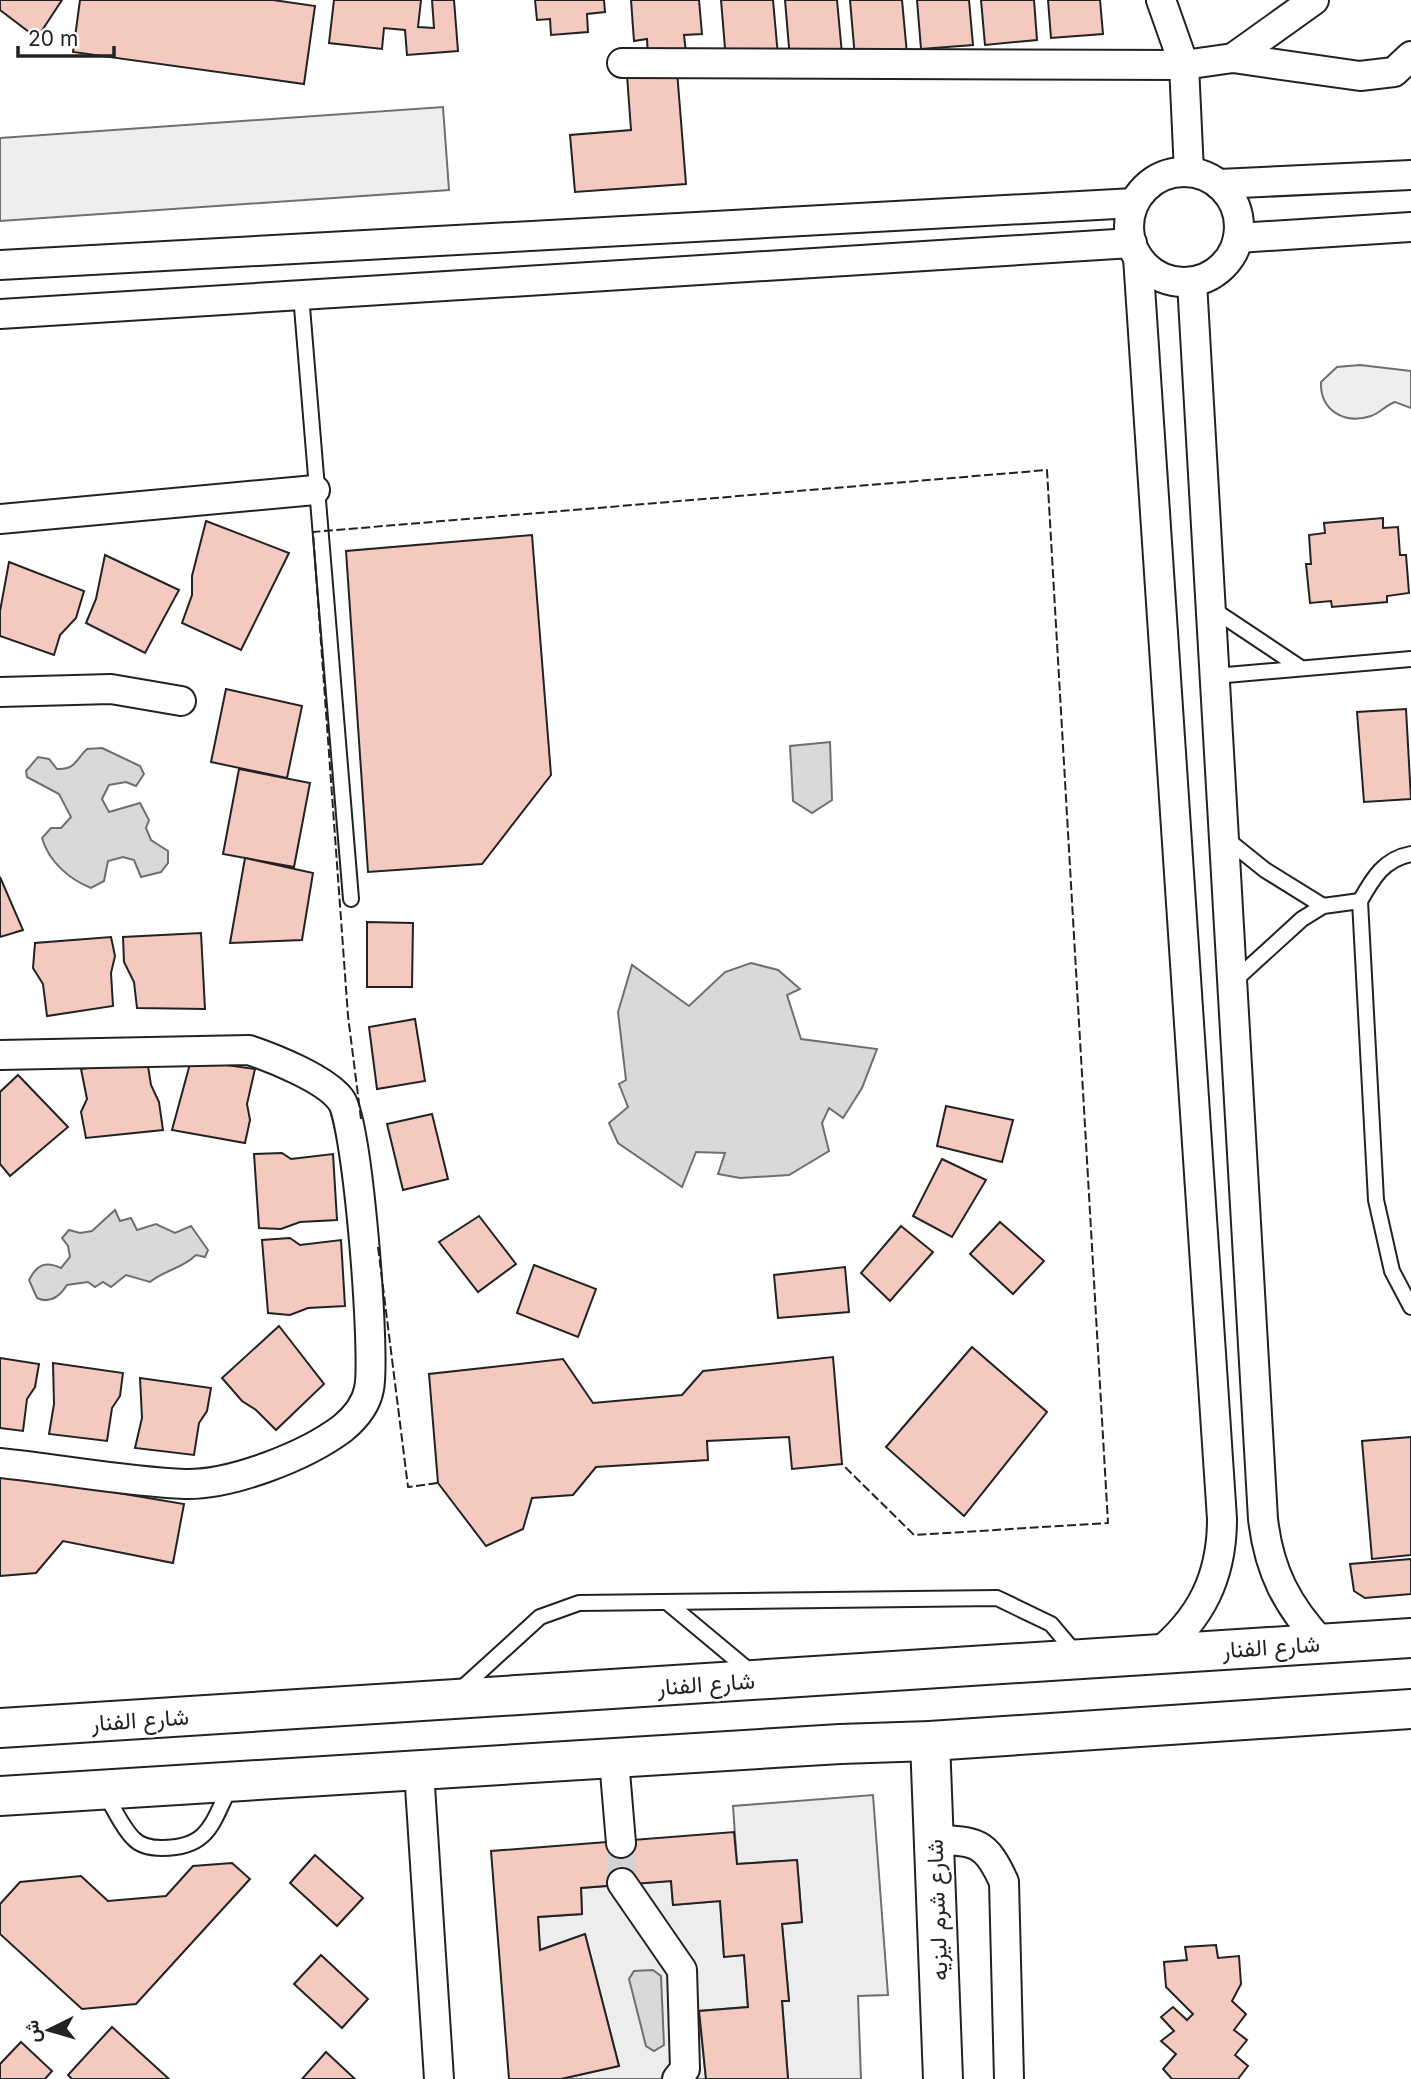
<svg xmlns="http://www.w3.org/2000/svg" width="1411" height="2079" font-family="Inter,Vazirmatn,sans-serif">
<rect width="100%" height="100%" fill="#fff"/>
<g fill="#eee" stroke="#6f6f6f" stroke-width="2">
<path d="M443,107L449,190L0,221V138Z"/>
<path d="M1360,365L1411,371V408L1395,402C1386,405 1380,413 1371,416C1344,425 1320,410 1321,382L1337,367Z"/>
</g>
<g fill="#ededed" stroke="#6f6f6f" stroke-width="2">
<path d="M873,1795L888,1995L858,1996L861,2079H788L782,2001L789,2000L782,1924L802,1922L797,1860L737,1864L733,1806Z"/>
<path d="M671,1881L673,1905L720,1901L724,1957L744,1955L748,2007L699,2011L706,2079H561L619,2066L585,1934L540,1950L538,1917L582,1914L581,1888Z"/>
</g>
<g fill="#d9d9d9" stroke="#6f6f6f" stroke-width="2">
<path d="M830,742L832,800L812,813L793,801L790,746Z"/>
<path d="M102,748L140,766L144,774L136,786L126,782L109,785L102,799L109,812L140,803L149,820L146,828L151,840L168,851V863L161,872L141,877L134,860L123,857L108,861L104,881L91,888C69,879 49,862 42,838L51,828H61L71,817L59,794L27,777L26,771L38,757L49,759L57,769C76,770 75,760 87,749Z"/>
<path d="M751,963L778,970L800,989L787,995L801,1039L877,1049L862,1088L843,1118L829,1108L822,1123L829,1151L789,1175L740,1178L718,1174L725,1153L696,1152L682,1187L618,1143L609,1123L628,1107L619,1084L626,1080L618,1012L632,965L689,1006L725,972Z"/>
<path d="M115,1210L120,1221L131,1218L137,1230L156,1224L175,1233L191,1226L208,1250L205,1257L196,1255C182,1269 164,1270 150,1282L126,1275L111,1287L103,1282L95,1287L88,1282L67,1285C60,1296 50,1304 37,1298L29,1280C37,1264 46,1261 61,1268L70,1257L68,1246L62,1238L69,1230L80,1233L92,1231Z"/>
<path d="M653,1970L661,1976L664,2045L654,2051L646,2046L629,1979L634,1971Z"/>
</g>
<g fill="#f3c9c0" stroke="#222" stroke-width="2">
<path d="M0,0H62L37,38L0,10Z"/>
<path d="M80,0H273L315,6L304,84L73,52Z"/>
<path d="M334,0H421L418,27L434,28L432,0H454L458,51L407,55L405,30L384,28L382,49L329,43Z"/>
<path d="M535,0H604L605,12L587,14L588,32L551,35L550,19L537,20Z"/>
<path d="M631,0H699L702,34L684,35L686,53L648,56L647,39L634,41Z"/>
<path d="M721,0H773L778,56L726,60Z"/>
<path d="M785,0H837L842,54L790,59Z"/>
<path d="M850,0H902L907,54L855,58Z"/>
<path d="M917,0H969L973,45L921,49Z"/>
<path d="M981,0H1034L1037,40L985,45Z"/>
<path d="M1048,0H1100L1103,34L1051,38Z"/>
<path d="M677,71L686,184L575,192L570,135L631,130L627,75Z"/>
<path d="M1383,518V528L1398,527L1400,555H1406L1409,593L1387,596V602L1332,607L1331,601L1310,603L1306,564H1311L1309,535L1325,533L1324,523Z"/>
<path d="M206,521L289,553L241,650L182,623L192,595V576Z"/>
<path d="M532,535L551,775L482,864L368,872L346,551Z"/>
<path d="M105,555L179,590L145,653L86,623L96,599Z"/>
<path d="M9,562L84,591L76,618L60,635L54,655L0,636V611Z"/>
<path d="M226,689L302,706L287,778L211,762Z"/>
<path d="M1406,709L1411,799L1364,802L1357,712Z"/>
<path d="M239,769L310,783L294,867L223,854Z"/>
<path d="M245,858L313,873L302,940L230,943Z"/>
<path d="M0,877L23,930L0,937Z"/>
<path d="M367,922L413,923L412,987H367Z"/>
<path d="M201,933L205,1009L137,1008L134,982L124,962L123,937Z"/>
<path d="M111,937L115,956L111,973L113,1006L47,1016L43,984L33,968L35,943Z"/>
<path d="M415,1019L425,1081L377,1089L369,1027Z"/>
<path d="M147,1060L151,1085L159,1102L163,1130L86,1138L81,1112L87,1099L81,1069Z"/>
<path d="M191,1060L255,1069L247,1104L250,1120L245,1143L172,1130Z"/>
<path d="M18,1075L68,1127L10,1176L0,1164V1092Z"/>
<path d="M946,1106L1013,1120L1002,1162L937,1146Z"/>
<path d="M432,1114L448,1179L403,1190L387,1124Z"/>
<path d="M282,1153L291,1159L333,1154L337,1220L300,1222L281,1229L259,1228L254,1154Z"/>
<path d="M942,1159L986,1180L952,1237L913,1216Z"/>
<path d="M479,1216L516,1264L478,1292L439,1242Z"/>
<path d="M1000,1222L1044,1261L1013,1294L970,1254Z"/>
<path d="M901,1226L933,1252L890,1301L861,1273Z"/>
<path d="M290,1238L300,1245L341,1240L345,1306L308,1308L290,1315L268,1313L262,1240Z"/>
<path d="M534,1265L596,1289L578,1337L517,1313Z"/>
<path d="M845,1267L849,1312L778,1318L774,1275Z"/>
<path d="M279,1326L324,1384L276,1430L256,1410L242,1401L222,1378Z"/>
<path d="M972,1347L1047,1412L964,1516L886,1447Z"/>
<path d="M833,1357L842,1464L792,1469L789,1437L707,1441L708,1460L596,1467L573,1495L532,1498L523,1529L486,1546L438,1483L429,1374L563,1359L593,1403L682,1395L703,1371Z"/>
<path d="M0,1358L39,1364L35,1387L27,1399L23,1431L0,1428Z"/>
<path d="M53,1363L123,1373L120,1396L112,1408L107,1441L49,1434L54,1404Z"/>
<path d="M140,1378L211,1388L207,1411L199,1423L194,1455L135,1448L142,1418Z"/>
<path d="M1411,1437V1555L1372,1559L1362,1441Z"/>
<path d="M11,1475L184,1504L173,1563L63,1541L36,1573L0,1576V1478Z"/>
<path d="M1411,1559V1594L1365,1598L1354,1591L1350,1564Z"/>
<path d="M734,1832L737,1864L797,1860L802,1922L782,1924L789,2001H782L788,2079H706L699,2011L748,2007L744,1955L724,1957L720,1901L673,1905L671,1881L581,1888L582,1914L538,1917L540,1950L585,1934L619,2066L561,2079H509L491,1851Z"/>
<path d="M315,1855L363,1898L337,1926L290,1883Z"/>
<path d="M232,1863L250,1879L136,2004L82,2009L0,1934V1904L20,1882L81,1876L108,1901L166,1896L193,1866Z"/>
<path d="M1216,1945L1218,1958L1239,1956L1241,1984L1232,2001L1246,2014L1234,2030L1247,2040L1235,2055L1248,2066L1238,2079H1172L1163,2069L1176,2054L1161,2041L1174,2031L1161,2017L1173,2007L1187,2020L1193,2014L1166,1987L1164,1962L1187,1960L1185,1947Z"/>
<path d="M321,1955L368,1999L342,2028L294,1984Z"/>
<path d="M112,2027L169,2079H72L68,2075Z"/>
<path d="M21,2042L52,2071L45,2079H0V2064Z"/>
<path d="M326,2052L355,2079H302Z"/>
</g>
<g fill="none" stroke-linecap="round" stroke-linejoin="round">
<path stroke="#d3d3d3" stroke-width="28" stroke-dasharray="28 14" stroke-linecap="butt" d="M621,1843L622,1883"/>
<defs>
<g id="lane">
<path d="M301,295L351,899"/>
<path d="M1211,608L1301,668"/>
<path d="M1215,676L1411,659"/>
<path d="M1224,837L1265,870L1323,906"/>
<path d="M1411,854C1384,859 1373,878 1360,901L1376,1200L1392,1271L1411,1307"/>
<path d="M1234,981L1302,919L1323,906L1360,901"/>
<path d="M668,1603L752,1673"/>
<path d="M460,1690L540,1617L579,1603L997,1598L1051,1624L1078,1656"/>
<path d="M104,1792C113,1806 121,1826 133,1838C140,1846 152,1848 162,1848C210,1848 212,1822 231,1785"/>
</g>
<g id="street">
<path d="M1161,0L1184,65L1189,172"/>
<path d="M1233,58L1314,0"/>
<path d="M622,63L1184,65L1233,58L1360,76L1394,72L1411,56"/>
<circle cx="1184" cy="227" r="55"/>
<path d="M1219,184L1411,175"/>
<path d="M1238,238L1411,227"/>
<path d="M1138,257L1222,1519C1222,1577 1201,1619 1156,1655"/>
<path d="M0,265L1134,203"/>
<path d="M1192,282L1263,1519C1269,1571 1287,1606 1323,1644"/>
<path d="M0,314L1132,243"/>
<path d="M0,519L315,490"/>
<path d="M0,692L111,689L181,701"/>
<path d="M0,1055L249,1050C273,1058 326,1079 341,1100C358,1122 376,1357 369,1389C366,1405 355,1418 343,1428C306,1456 232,1485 185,1484C126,1482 59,1469 0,1463"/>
<path d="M614,1760L621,1843"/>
<path d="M419,1771L439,2079"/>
<path d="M935,1840C977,1841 986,1842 1004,1882L1009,2079"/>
<path d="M622,1883L682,1970L685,2069L677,2079"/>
</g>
<g id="secondary">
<path d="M0,1728L1411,1638"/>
<path d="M930,1741L943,2079"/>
<path d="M0,1796L840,1744L930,1741L1411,1709"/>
</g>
</defs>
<use href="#lane" stroke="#222" stroke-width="18"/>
<use href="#street" stroke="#222" stroke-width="32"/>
<use href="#secondary" stroke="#222" stroke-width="42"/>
<use href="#lane" stroke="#fff" stroke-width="14"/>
<use href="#street" stroke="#fff" stroke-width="28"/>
<use href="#secondary" stroke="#fff" stroke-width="38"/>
<g stroke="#222" stroke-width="2" stroke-dasharray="9 3.5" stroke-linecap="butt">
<path d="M361,1119L348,1016L313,532L1047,470L1108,1523L914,1535L842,1464"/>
<path d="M378,1247L408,1487L438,1483"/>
</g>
</g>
<g text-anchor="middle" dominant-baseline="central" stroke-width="5" stroke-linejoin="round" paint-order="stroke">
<g font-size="23" fill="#222" stroke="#fff">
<text transform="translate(1271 1647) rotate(-4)">شارع الفنار</text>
<text transform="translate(706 1684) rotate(-4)">شارع الفنار</text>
<text transform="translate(140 1720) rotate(-4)">شارع الفنار</text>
<text transform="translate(937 1910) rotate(-92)">شارع شرم ليزيه</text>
</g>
</g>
<g transform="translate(49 2030) rotate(265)" stroke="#ffffff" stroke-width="5" paint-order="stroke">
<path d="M0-5L12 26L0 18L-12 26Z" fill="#222222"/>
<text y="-10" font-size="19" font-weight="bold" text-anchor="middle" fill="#222222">ش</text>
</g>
<path d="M18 46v10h96v-10" fill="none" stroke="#222222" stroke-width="3.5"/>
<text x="28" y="46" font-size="21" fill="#222222" stroke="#ffffff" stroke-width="5" paint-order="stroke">20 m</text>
</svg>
